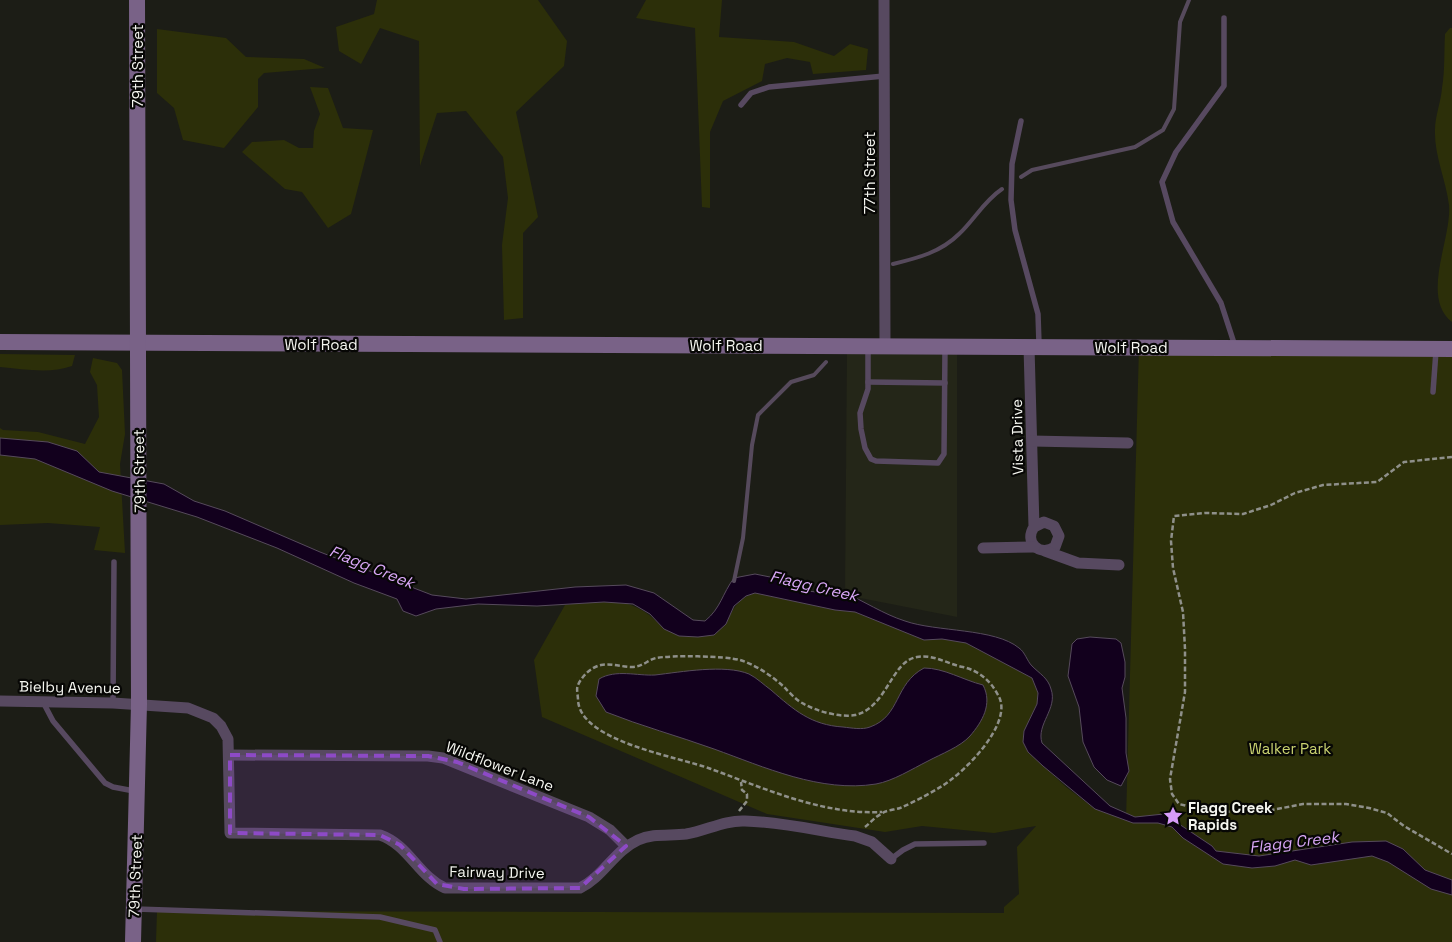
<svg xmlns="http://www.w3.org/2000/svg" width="1452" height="942" font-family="'Space Grotesk',sans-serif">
<rect width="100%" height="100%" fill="#1c1d16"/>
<path fill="#242618" d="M847,351L957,352V617L845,595Z"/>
<g fill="#2c2f09">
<path d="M377,0H538L567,41L564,66L516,112L538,217L523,233V318L504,320L502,245L508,198L503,157L466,111L437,113L420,166L419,41L380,28L361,64L339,51L336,27L374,14Z"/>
<path d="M646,0H722L719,37L794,42L834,56L850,44L868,49L866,70L813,74L810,62L787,58L765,64L762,81L723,101L710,132V208L702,207L695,28L636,18Z"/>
<path d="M1450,28H1452V322C1420,297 1452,239 1449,205C1446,180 1434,155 1435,130C1435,116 1441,102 1442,88C1445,71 1444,52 1445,34Z"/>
<path d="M157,29L226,38L246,57L304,59L325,68L264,73L258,79V107L224,148L183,140L174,108L157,93Z"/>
<path d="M310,87L328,88L343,128L373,130L351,214L328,228L302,192L285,189L242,152L252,142L284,140L299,148H313L314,131L320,114Z"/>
<path d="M1139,347L1452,352V942H156L157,911L1004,913V907L1019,894L1017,847L1036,826L994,833L922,826L885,832L767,814L542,717L534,660L565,605C609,601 632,594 664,629L726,624C733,609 738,598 755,593L835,610L855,612L924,640L942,639L966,643L1032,678L1038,693L1037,704L1024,731L1023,742L1028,752L1066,787L1095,809L1126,820Z"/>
<path d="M0,354L75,355L72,366C50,374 23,369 0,367Z"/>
<path d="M93,358L117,363L122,370L125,434L120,464L125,553L94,550L100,527L48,523L0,525V428L3,430L38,432L85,444L99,417L97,385L90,372Z"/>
</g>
<g fill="#12001d" stroke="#564a5c">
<path d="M0,438L48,442L77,451L99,472L164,484L194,501L225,511L320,552L432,595L466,599L575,587L626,585L654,593L693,620L705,621C721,608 722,594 734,578L755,574L795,582L808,591L832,594L843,592C864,601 883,614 905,621C936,632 995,628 1019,648C1025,652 1027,661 1032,666C1040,674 1048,678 1051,689C1058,709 1036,724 1042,743L1110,806L1135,817L1164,814L1212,846L1216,851L1259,856L1352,842L1386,841L1403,849L1425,870L1452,880V895L1431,889L1388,862L1372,856L1311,865L1295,860L1275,866L1252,868L1223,864L1183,838L1172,827L1158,823H1133L1095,809L1043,766L1028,752L1023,742L1024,731L1037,704L1038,693L1032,678L966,643L942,639L924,640L855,612L835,610L755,593L746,596L734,606L726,624L714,635L698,637L679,636L664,629L650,614L633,604L604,602L537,606L478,604L436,609L416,616L403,611L397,599L354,583L277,548L197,517L112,491L35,459L0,455Z"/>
<path d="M1090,637L1116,639L1121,643L1125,662V677L1122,688L1126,718V753L1129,771L1121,786L1107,780L1094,767L1083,742L1079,707L1068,676L1072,644L1077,639Z"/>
<path d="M924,668C944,668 963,680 983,685C993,704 982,722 970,736C960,747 941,754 928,761C912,769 893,781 876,784C821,793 764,767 714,749C678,736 641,726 606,712L596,696L599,679C616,669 637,676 655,675C681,672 725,664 749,674C757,678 764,685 771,690C794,710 811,725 843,727C852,728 862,730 870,727C901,716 894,684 924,668Z"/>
</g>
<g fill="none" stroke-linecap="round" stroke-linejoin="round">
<g stroke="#564a5c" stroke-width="4">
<path d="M1021,177L1032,170L1135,147L1163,130L1174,109L1180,22L1189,0"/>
<path d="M893,264C918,258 941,252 959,234C974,220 984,201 1002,189"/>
<path d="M734,581L743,538L752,445L758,415L791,382L814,375L826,362"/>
</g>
<g stroke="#8f908a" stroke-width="2.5" stroke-dasharray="5 2.5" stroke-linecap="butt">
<path d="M1452,457L1404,462L1377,482L1323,485L1295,493L1271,505L1243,514L1205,513L1174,516L1171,541L1173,568L1183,612L1185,649V692L1170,779L1172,794L1179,804L1208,811L1238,812L1272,810L1303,804H1346L1369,808L1387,813L1404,826L1452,854"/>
<path d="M739,811L747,801V794L742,790L741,782"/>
<path d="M865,827C870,823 875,817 881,814C886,810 894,810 900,808C914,802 929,794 942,786C964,773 1015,722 998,695C990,680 979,671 963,667C947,664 934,654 917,657C891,661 887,708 855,715C841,718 816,711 804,704C797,701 790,693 784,687C772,676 756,665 740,660C725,656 672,655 656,658C648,660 642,667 632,667C622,667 611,663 601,665C591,667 582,676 578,685C576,689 578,695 578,700C580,742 680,757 711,769C766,789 823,815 882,812"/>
</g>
<g stroke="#574960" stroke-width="5.5">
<path d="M1224,18V86L1176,152L1162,182L1173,222L1221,303L1235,346"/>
<path d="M741,105L751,93L769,87L884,76"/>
<path d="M1021,121L1012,164L1011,200L1015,230L1038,314L1039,344"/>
<path d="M868,348V389L860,413L861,429L865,448L871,459L876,461L938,463L944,454L945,349"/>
<path d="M868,382L945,383"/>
<path d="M1433,392L1436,351"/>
<path d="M43,702L53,721L105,783L113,787L134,791"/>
<path d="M113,703L114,562"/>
<path d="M891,859L903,850L915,844L984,843"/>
<path d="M136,909L380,917L435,930L440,942"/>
</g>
<g stroke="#574960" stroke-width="11">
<path d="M884,0L885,346"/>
<path d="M1029,347L1034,527C1024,542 1039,557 1055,547L1059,536L1054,526L1044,522L1034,527"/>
<path d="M1032,441L1128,443"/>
<path d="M983,548L1034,547"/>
<path d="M1045,551L1078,563L1119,565"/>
<path d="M0,701L113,703L188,708L213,718L221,726L228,739L230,833L380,835C409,845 418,876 445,888H580C603,877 614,851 638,840C653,833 670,836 686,834C706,831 724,820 745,821C782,822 819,831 855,836L872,842L891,859"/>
<path d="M230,755L428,756L443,758L589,817L610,830L626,846"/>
</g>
<g stroke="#796287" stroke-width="16">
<path d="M0,342L1452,349"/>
<path d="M133,942L139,704L137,0"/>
</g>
</g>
<path fill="#8d4ac6" fill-opacity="0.2" stroke="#8d4ac6" stroke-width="4" stroke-dasharray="10 6" stroke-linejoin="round" d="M230,755L428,756L457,762L589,817L626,846L580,888L464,889L437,884L400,845L380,835L230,833Z"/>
<defs>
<symbol id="sight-bare" viewBox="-9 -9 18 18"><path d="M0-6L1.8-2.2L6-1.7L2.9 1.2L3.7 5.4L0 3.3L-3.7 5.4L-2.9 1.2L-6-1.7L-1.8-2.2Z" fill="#d69bf9" stroke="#070705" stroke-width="2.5" paint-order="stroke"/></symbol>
</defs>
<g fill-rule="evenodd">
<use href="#sight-bare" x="1159" y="802" width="28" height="28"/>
</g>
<g text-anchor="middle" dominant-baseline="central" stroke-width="4.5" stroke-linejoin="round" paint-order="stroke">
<g font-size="15" fill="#f5f6f0" stroke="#070705">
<text transform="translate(137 66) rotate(-90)">79th Street</text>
<text transform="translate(869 173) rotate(-90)">77th Street</text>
<text x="321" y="344">Wolf Road</text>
<text x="726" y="345">Wolf Road</text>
<text x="1131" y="347">Wolf Road</text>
<text transform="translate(1017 437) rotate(-91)">Vista Drive</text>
<text transform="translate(139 471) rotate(-91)">79th Street</text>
<text transform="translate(70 687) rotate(1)">Bielby Avenue</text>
<text transform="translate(500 766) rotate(21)">Wildflower Lane</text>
<text transform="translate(497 872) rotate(1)">Fairway Drive</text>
<text transform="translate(135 876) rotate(-88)">79th Street</text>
</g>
<g font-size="15" fill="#cad270" stroke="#070705">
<text x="1290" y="748">Walker Park</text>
</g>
<g font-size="15" font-weight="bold" fill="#f5f6f0" stroke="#070705" text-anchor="start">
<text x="1188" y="807">Flagg Creek<tspan x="1188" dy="17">Rapids</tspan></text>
</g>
<g font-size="16" font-style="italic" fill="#d9a7f7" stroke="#070705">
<text transform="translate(372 567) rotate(22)">Flagg Creek</text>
<text transform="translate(814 586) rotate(13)">Flagg Creek</text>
<text transform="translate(1294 842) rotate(-7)">Flagg Creek</text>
</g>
</g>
</svg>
